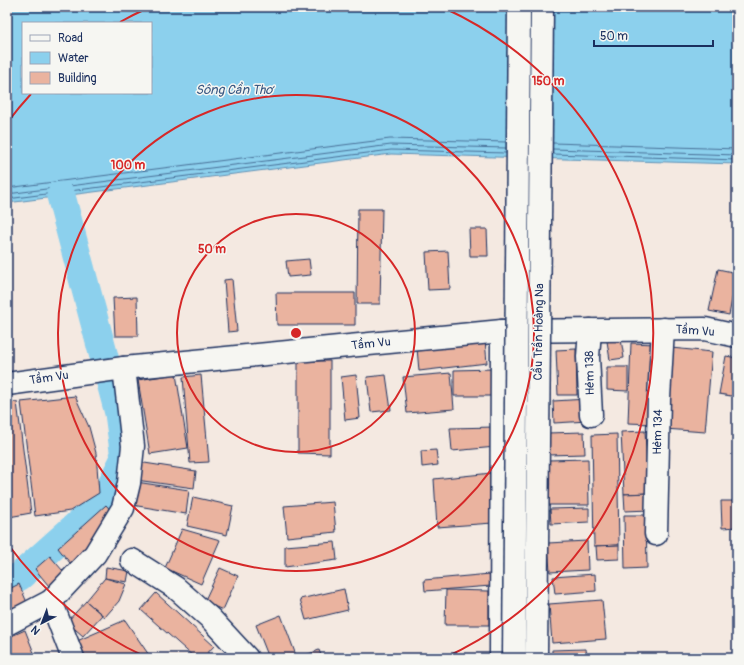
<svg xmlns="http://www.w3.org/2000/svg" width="744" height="665" font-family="Pangolin,sans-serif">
<rect width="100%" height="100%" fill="#f4e9e1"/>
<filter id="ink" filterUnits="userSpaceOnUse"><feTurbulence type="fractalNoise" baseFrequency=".025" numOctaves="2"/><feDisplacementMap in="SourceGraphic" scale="8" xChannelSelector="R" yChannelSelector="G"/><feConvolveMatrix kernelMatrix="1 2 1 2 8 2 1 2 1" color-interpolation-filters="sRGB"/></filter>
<g filter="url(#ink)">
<path fill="#8cd0ed" stroke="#5f90b4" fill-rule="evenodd" d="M7,7H737V164L391,154L7,203ZM23,23H151V93H23Z"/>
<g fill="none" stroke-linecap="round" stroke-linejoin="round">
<g stroke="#486f97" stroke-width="1">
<path d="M553,143L737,149"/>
<path d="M553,149L737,155"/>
<path d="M553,154L737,160"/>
<path d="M7,188L390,139L506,142"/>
<path d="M7,194L391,145L506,148"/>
<path d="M7,199L391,150L506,153"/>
</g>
<path stroke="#8cd0ed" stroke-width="29" d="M7,583L20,576L103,502L125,458L119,413L61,196"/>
</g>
<g fill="#eab39f" stroke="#1b2f5e">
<path d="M358,209H382L380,304H357Z"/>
<path d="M469,229H487L488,256H470Z"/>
<path d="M448,251L450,289L428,290L426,252Z"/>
<path d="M309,259L311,275L288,277L286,261Z"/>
<path d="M718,269L737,273L729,315L709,311Z"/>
<path d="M232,279L237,331L228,332L224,280Z"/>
<path d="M276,293H355V325H277Z"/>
<path d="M137,297L138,336H115L113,298Z"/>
<path d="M620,333L624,358L610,360L606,335Z"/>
<path d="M485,340L487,363L419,371L417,348Z"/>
<path d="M631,343L656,344L652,424L628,423Z"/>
<path d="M671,348L712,352L705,432L665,429Z"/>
<path d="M576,349L577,395H558L556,350Z"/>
<path d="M726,356L737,358V397L719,394Z"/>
<path d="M298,361H330V454L298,453Z"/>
<path d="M607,367H628V391L607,390Z"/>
<path d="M494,369V396H454V370Z"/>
<path d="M451,373L454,409L407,413L403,377Z"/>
<path d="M176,374L188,448L150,454L138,380Z"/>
<path d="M201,375L209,462L190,463L183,377Z"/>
<path d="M356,375L360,418L345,420L341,377Z"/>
<path d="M386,375L391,410L371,412L367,377Z"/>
<path d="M75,396L89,427L96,453L99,493L70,511L35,516L21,402Z"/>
<path d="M588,399V421L554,423L553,401Z"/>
<path d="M17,402L31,513L9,517L7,502V403Z"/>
<path d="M495,427L496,447L452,451L450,428Z"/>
<path d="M645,431L648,493L624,494L621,432Z"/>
<path d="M584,432L585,454L548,455L547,433Z"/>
<path d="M617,434L619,545L594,546L592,435Z"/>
<path d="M436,450L438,465L422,467L421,451Z"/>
<path d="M588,459L589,505H549L548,460Z"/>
<path d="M138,462L196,471L194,488L136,480Z"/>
<path d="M492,473L493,523L437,527L434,479Z"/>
<path d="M136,482L189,490L186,514L132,505Z"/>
<path d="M650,493V510L625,511L624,494Z"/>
<path d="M193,497L233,506L227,535L187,526Z"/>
<path d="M721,501H737V527L722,528Z"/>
<path d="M333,502L336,532L287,537L284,506Z"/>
<path d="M106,505L114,514L74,568L58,548Z"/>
<path d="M589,508V522L551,524L550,509Z"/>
<path d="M624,515H646L647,568L625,569Z"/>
<path d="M182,529L220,540L201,584L165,568Z"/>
<path d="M587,541L588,570L550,572L548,543Z"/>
<path d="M335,542L337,560L285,567V546Z"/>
<path d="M619,545V559L597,560L596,546Z"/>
<path d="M50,556L69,578L53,591L35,569Z"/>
<path d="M106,567L129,571L127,582L105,578Z"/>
<path d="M220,568L238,576L223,610L204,602Z"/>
<path d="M490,574L491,586L425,591L424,580Z"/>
<path d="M595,574L596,591L555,594L553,577Z"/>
<path d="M105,578L126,584L119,601L105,617L86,601Z"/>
<path d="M19,584L29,607L7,617V590Z"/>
<path d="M344,589L348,610L306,620L300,599Z"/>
<path d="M446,590L489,591V625H445Z"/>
<path d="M156,593L214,646L203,658H195L141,610Z"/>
<path d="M602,600L606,639L552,643L549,604Z"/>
<path d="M86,601L102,615L83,636L67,622Z"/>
<path d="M281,615L297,658H269L256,625Z"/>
<path d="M125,620L151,658H80L77,641Z"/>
<path d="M25,630L36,658H7V638Z"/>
<path d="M586,649L587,658H552V650Z"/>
<path d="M319,650L322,658H307L306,655Z"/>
<path d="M494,655V658L458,657Z"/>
</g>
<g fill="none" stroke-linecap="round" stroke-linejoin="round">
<defs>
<g id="minor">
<path d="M590,330L588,357L591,415"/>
<path d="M7,384L124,368L502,331L705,329L737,336"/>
<path d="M656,534L659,398L663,329"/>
<path d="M132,560L176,588L210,618L247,658"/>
<path d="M51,601L73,658"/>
<path d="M7,624L51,601L95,554L123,508L129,483L133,446L124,368"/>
</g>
<path id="major" d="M501,658L502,331"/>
</defs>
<use href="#minor" stroke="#1b2f5e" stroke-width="25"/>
<use href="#major" stroke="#1b2f5e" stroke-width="25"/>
<use href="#minor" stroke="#f6f6f2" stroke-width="22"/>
<use href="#major" stroke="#f6f6f2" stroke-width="22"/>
<defs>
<g id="major-bridge">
<path d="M514,658L519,7"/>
<path d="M536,658L542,7"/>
</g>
</defs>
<use href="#major-bridge" stroke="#1b2f5e" stroke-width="25" stroke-linecap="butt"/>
<use href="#major-bridge" stroke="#f6f6f2" stroke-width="22"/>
</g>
</g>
<g fill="none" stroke="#d62828" stroke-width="2">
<circle cx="296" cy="333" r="119"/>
<circle cx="296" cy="333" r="238"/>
<path d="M148 658A357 357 0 0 1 7 543M7 123A357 357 0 0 1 31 94M120 22A357 357 0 0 1 148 8M444 8A357 357 0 0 1 444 658"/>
</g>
<g text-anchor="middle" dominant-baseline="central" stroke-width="3" stroke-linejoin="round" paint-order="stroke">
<g font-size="12" fill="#1b2f5e" stroke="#f6f6f2">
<text transform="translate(695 331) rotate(4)">Tầm Vu</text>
<text transform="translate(539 332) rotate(-89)">Cầu Trần Hoàng Na</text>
<text transform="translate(371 344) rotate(-6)">Tầm Vu</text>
<text transform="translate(590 373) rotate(-91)">Hẻm 138</text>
<text transform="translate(49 378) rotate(-8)">Tầm Vu</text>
<text transform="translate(658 432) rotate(-89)">Hẻm 134</text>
</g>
<g font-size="13" font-style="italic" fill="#375782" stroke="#f6f6f2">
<text x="234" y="90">Sông Cần Thơ</text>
</g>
</g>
<circle cx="296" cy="333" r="6" fill="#d62828" stroke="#f6f6f2" stroke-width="2"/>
<g font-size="12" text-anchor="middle" font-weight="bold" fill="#d62828" stroke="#f6f6f2" stroke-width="3" stroke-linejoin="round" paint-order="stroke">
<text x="548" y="85">150 m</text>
<text x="128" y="169">100 m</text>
<text x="212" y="253">50 m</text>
</g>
<rect width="744" height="665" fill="none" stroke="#f6f6f2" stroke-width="24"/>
<rect x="12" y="12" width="720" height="641" fill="none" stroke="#1b2f5e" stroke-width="1.5" filter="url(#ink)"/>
<rect x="22" y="22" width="130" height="72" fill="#f6f6f2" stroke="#9ea6b7"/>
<rect x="30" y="35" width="20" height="6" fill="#f6f6f2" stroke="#9ea6b7"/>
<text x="58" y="42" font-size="12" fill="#1b2f5e">Road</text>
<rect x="30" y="52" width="20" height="12" fill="#8cd0ed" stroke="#9ea6b7"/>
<text x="58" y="62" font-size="12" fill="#1b2f5e">Water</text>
<rect x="30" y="72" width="20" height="12" fill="#eab39f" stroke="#9ea6b7"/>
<text x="58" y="82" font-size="12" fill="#1b2f5e">Building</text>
<g transform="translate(42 623) rotate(222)" stroke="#f6f6f2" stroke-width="3" paint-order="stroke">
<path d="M0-3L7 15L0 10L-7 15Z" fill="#1b2f5e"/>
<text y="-6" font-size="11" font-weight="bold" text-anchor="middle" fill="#1b2f5e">N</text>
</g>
<path d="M594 40v6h119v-6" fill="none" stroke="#1b2f5e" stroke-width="2"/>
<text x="600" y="40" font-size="12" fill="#1b2f5e" stroke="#f6f6f2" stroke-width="3" paint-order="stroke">50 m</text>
</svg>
